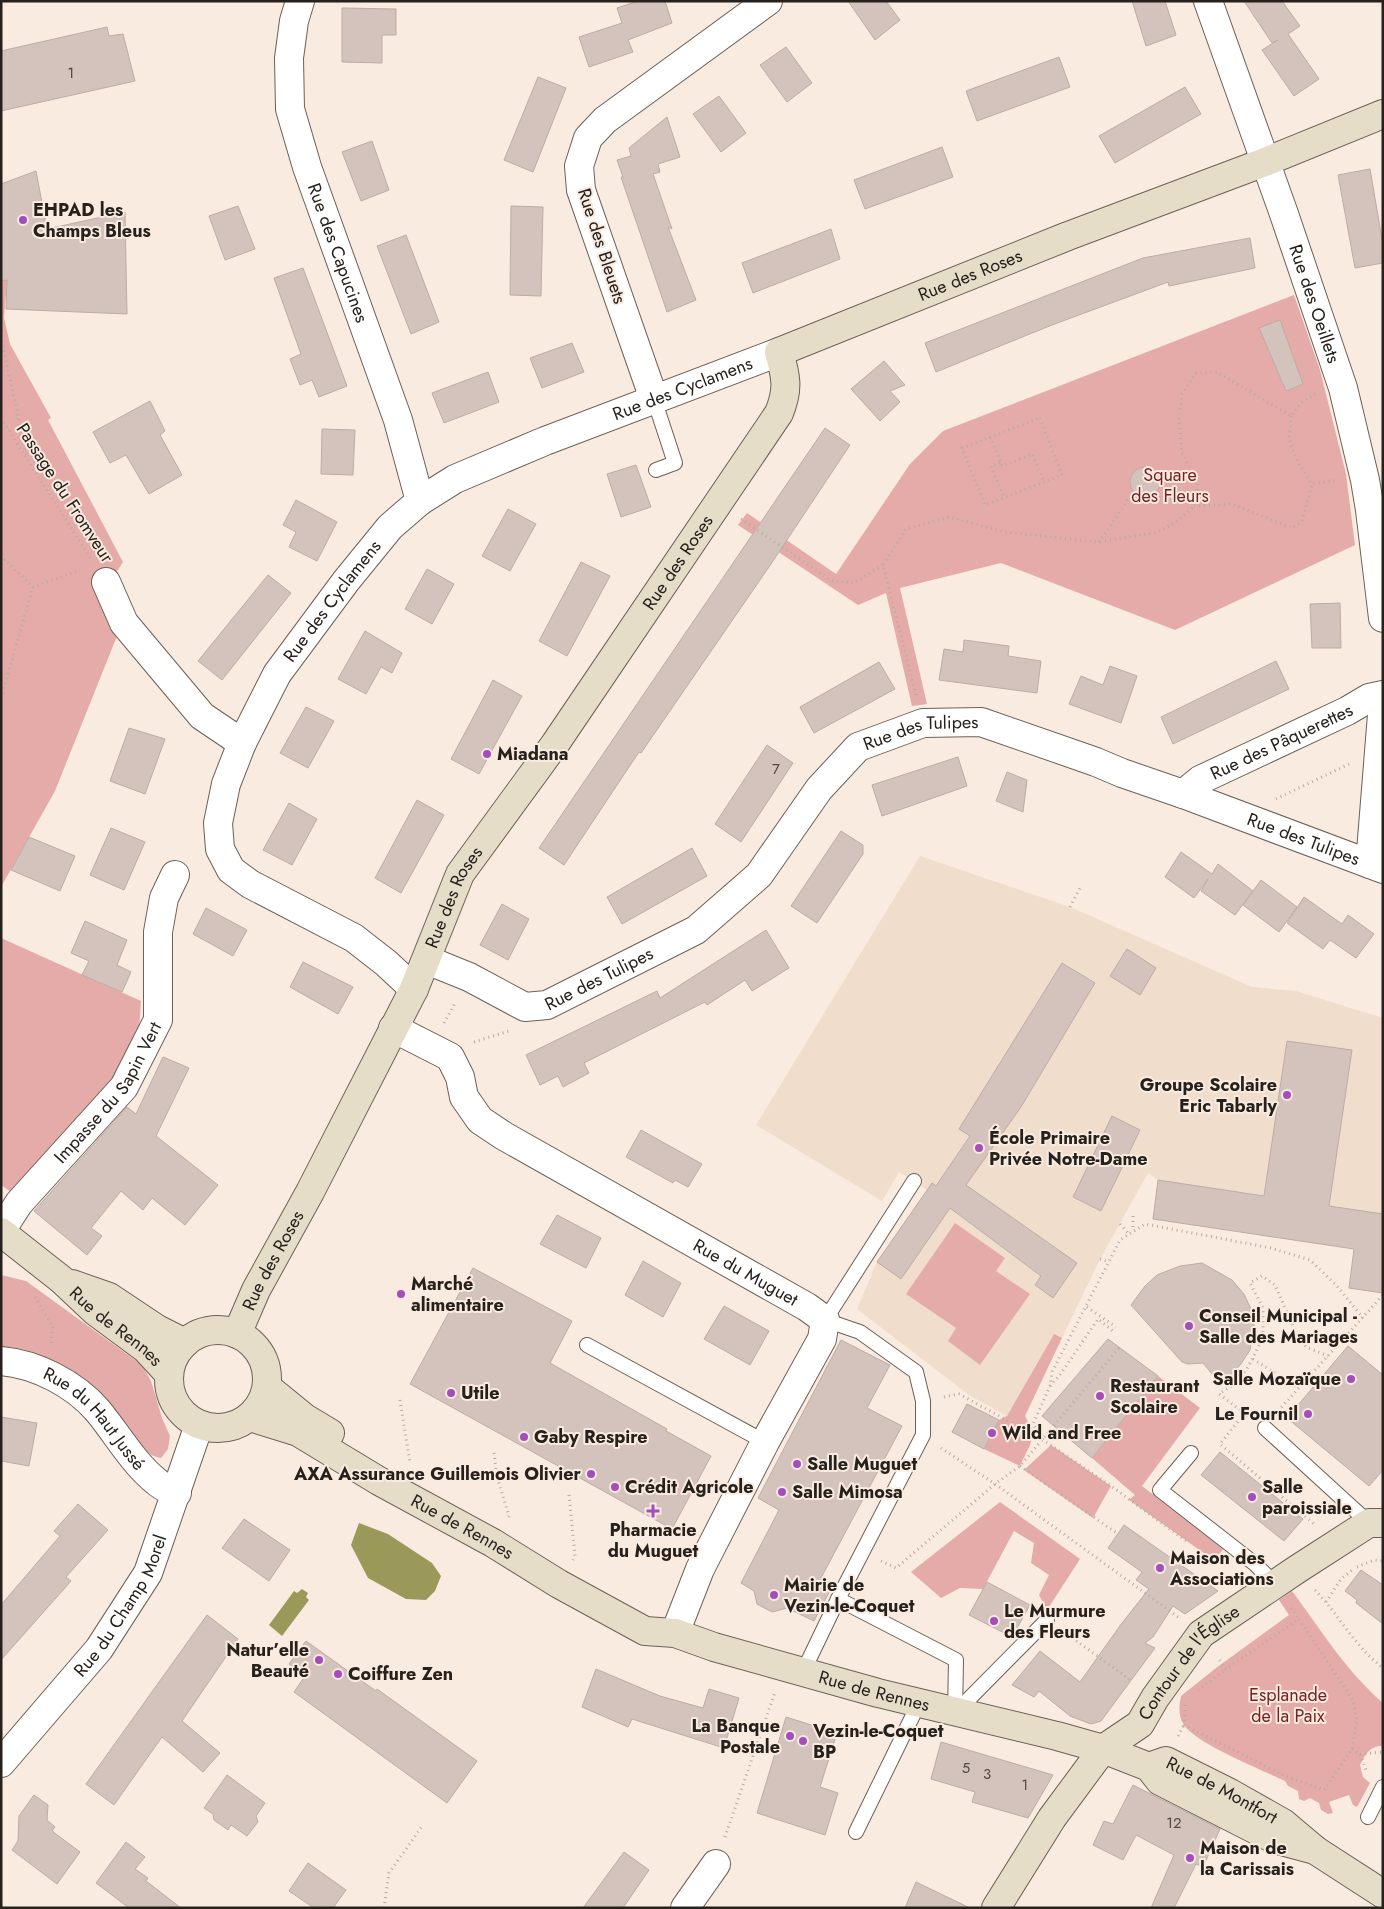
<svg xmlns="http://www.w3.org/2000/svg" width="1384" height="1909" font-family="Jost,sans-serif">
<rect width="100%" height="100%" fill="#f9ebdf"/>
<path fill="#f0ddcc" d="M920,856L1070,907L1252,987L1296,991L1383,1018V1293L1349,1288L1354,1249L1153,1219L1158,1180L1148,1173L1100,1259L1062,1338L1053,1335L1007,1416L969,1395L857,1309L877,1262L927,1190L899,1172L882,1201L756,1125Z"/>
<g fill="#e5aba8">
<path d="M7,280L4,318L10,344L51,418L48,420L123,562L112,579L117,636L55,791L1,887V281Z"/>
<path d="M1294,295L1320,370L1346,474L1355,545L1175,630L1001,563L900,588L927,704L912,706L886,593L858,605L738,525L747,513L836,574L910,464L943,431Z"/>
<path d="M1,938L141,1001L138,1045L120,1076L11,1192L1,1185Z"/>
<path d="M955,1223L1005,1258L996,1271L1030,1294L980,1365L948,1341L956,1328L906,1294Z"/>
<path d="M1,1275L26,1281L142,1365L151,1381L162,1418L170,1436L168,1449L161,1458C136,1454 127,1422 112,1406C86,1377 41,1346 1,1347Z"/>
<path d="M1054,1334L1062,1338L1025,1416C1038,1440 1030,1443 1020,1466L984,1449L999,1420L1007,1416Z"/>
<path d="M1158,1376L1200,1408L1142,1486L1223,1549L1215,1561L1129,1500L1135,1495L1092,1458Z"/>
<path d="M1051,1445L1111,1486L1093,1518L1024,1470Z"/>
<path d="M1000,1502L1080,1559L1047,1610L1039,1595L1049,1575L1031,1563L1034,1543L1014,1531L983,1589L960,1588L941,1598L911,1572Z"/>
<path d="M1292,1591C1321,1630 1346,1671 1383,1703V1746C1369,1746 1366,1754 1360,1765L1363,1777L1370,1783L1357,1807L1353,1805L1349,1795L1329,1802L1333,1813L1328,1814L1321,1810L1319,1803L1310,1798L1304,1801L1299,1799L1298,1791L1288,1786L1285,1781C1262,1770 1197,1744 1184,1725C1178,1716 1179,1706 1181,1696L1216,1668L1289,1615L1279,1600Z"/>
</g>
<g fill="#9b995a">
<path d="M359,1523L388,1534L432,1563L441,1576L435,1591L426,1600L406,1599L368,1578L351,1545Z"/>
<path d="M302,1589L308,1593L306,1597L309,1600L282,1636L269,1625L294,1591L297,1593Z"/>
</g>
<g fill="#d4c3bc" stroke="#bdaca5">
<path d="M638,1H665L672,23L628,40L633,52L589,67L579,37L622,23L617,8Z"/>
<path d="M848,1H886L900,20L875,40Z"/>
<path d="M1132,1H1165L1176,35L1146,46Z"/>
<path d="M1244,1H1282L1300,26L1288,34L1319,79L1294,96L1262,50L1278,40L1272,43Z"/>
<path d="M342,8L396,9V35H382V63L342,62Z"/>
<path d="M107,27L109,36L123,34L135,81L1,111V51Z"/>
<path d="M786,47L812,83L787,102L760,65Z"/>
<path d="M1059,57L1070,87L977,121L966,91Z"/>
<path d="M538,77L566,88L533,172L504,160Z"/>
<path d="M1185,87L1201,114L1115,163L1099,136Z"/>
<path d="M719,96L746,133L721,152L693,114Z"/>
<path d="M667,117L680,157L658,164L660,172L653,174L672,229L668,227L696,300L667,312L621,177H623L617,160L631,156L629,148Z"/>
<path d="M372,141L389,190L361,201L342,152Z"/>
<path d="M942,147L953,177L865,209L854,180Z"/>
<path d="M1370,169L1383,245V263L1355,268L1338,175Z"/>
<path d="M36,171L47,229L125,212L127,314L6,309L7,280L1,281V184Z"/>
<path d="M238,206L255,249L225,260L209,216Z"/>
<path d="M511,206L543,207L541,296L510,295Z"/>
<path d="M831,229L840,259L753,293L742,263Z"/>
<path d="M406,235L439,322L411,334L377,246Z"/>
<path d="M1250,238L1255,268L1169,286L1168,282L1052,325L936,372L925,343L1143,258Z"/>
<path d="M303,268L347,386L319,397L312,380L300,385L290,359L301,354L274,278Z"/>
<path d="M1280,320L1303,384L1286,391L1259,328Z"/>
<path d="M572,343L584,372L542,388L530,358Z"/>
<path d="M884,361L905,385L890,391L900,402L880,421L851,389Z"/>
<path d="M488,372L499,402L444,423L432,393Z"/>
<path d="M150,401L165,431L160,435L182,475L149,494L126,455L110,463L93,432Z"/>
<path d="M825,428L850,445L771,564L641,753L639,752L564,865L539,848Z"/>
<path d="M322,429L355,430L353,475L321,474Z"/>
<path d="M636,465L651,507L621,517L607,474Z"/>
<circle cx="1145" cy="482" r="15"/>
<path d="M296,500L337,522L317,561L289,547L296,532L283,525Z"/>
<path d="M508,509L536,524L510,571L482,556Z"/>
<path d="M581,562L610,576L567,656L539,641Z"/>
<path d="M427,569L454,584L432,624L405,609Z"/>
<path d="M268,575L291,593L222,680L198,661Z"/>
<path d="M1340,603L1341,648H1312L1310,604Z"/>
<path d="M365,631L402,653L392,673L381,667L366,694L338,679Z"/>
<path d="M964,640L1009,646L1008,656L1041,661L1037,693L939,680L944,649L963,652Z"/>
<path d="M1276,661L1289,689L1173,744L1161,717Z"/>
<path d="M879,662L895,689L814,733L800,707Z"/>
<path d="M1110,666L1137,676L1121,723L1069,704L1081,676L1103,685Z"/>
<path d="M493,680L522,696L479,774L451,759Z"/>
<path d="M306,707L334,721L308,768L280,753Z"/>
<path d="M129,728L165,739L145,794L110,781Z"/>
<path d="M767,745L793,763L741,842L715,824Z"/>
<path d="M958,757L967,786L882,816L872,785Z"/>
<path d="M1007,772L1027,780L1023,812L996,801Z"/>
<path d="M417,800L444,815L401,893L375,878Z"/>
<path d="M289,803L317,819L292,865L263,850Z"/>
<path d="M111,828L145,842L124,890L90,875Z"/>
<path d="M841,831L863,845V854L817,923L791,906Z"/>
<path d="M29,837L75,856L60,891L11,870Z"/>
<path d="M692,848L707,876L622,924L607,897Z"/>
<path d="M1181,852L1212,874L1218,864L1253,891L1235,915L1201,891L1208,879L1194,898L1165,877Z"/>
<path d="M1261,880L1297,907L1279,932L1243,905Z"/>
<path d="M1304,897L1342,924L1348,915L1374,934L1356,958L1330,940L1323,949L1287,923Z"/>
<path d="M502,904L529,919L508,960L480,945Z"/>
<path d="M206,908L247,930L233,956L193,934Z"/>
<path d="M85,921L127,940L117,965L131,972L122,992L82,975L89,961L71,953Z"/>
<path d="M766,930L789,968L752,991L745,980L707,1005L705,1002L584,1063L589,1073L563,1087L558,1076L540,1085L526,1055L657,991L660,998Z"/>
<path d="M1127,949L1156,968L1140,995L1110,976Z"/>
<path d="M303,962L353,987L338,1014L290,987Z"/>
<path d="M1062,963L1095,983L1021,1107L966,1185L1077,1263L1053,1298L1035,1285L1041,1276L950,1208L901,1279L877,1262L932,1183L936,1186L970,1136L959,1129Z"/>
<path d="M1287,1041L1352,1050L1329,1206L1383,1214V1293L1349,1288L1354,1249L1153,1219L1158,1180L1264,1196Z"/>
<path d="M163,1057L189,1068L156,1136L218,1185L185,1225L152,1198L143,1210L121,1191L91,1228L102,1236L87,1255L34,1211L127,1107L136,1114Z"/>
<path d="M1112,1116L1140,1130L1101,1211L1073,1197Z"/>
<path d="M641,1130L702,1164L688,1187L675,1180L673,1183L626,1157Z"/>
<path d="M557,1215L601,1238L586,1268L540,1244Z"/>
<path d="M643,1261L681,1283L663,1317L625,1295Z"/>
<path d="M1202,1263L1232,1280L1244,1294L1251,1309L1254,1325L1250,1350L1241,1364L1221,1385L1203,1363L1188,1364L1182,1362L1131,1305L1145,1286L1157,1275L1180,1266Z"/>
<path d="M473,1268L572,1321L550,1363L667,1429L666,1431L711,1456L672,1529L410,1384Z"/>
<path d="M724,1306L769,1331L750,1365L704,1339Z"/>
<path d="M1108,1339L1158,1376L1092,1458L1042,1416Z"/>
<path d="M841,1340L890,1365L867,1408L902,1426L821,1578L833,1585L814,1621L787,1608L772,1612L757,1604L754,1591L741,1583L779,1510L758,1498Z"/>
<path d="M1348,1346L1383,1375V1470L1369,1486L1287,1418Z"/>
<path d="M967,1404L999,1420L984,1449L952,1432Z"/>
<path d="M1,1417L37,1423L29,1466L1,1461Z"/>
<path d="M1220,1452L1303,1519L1284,1541L1201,1475Z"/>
<path d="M78,1504L108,1530L66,1577L71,1581L1,1660V1605L60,1536L54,1531Z"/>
<path d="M244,1519L290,1550L269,1581L222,1548Z"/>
<path d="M1124,1525L1218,1591L1185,1614L1173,1606L1153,1637L1145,1643L1155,1648L1101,1721L1091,1724L1070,1716L1039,1691L1034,1697L1012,1685L1040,1651L1080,1682L1122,1623L1149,1589L1136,1580L1142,1572L1108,1548Z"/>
<path d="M1361,1570L1383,1585V1624L1356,1603L1357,1600L1345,1591Z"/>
<path d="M987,1582L1030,1605L1012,1637L969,1615Z"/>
<path d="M207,1615L238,1639L182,1721L220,1753L203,1772L162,1737L114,1805L86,1784Z"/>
<path d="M306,1641L376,1691L377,1689L477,1761L447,1803L294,1692L305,1676L289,1664Z"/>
<path d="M596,1669L660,1696L703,1708L709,1689L739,1698L724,1748L632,1719L628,1727L582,1707Z"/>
<path d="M786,1717L837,1733L820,1787L838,1793L825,1835L757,1813Z"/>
<path d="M941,1742L1053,1775L1028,1818L972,1802L975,1792L931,1779Z"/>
<path d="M227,1775L265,1803L256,1816L258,1822L247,1836L231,1825L228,1830L214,1820L213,1814L204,1808Z"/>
<path d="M1133,1785L1220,1829L1203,1867L1196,1864L1174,1908H1151L1174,1855L1136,1835L1123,1860L1093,1845L1104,1821L1113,1824Z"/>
<path d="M34,1795L48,1805L47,1820L55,1827L52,1831L80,1852L57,1884L12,1850L18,1841L19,1816Z"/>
<path d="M126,1842L145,1857L135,1869L148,1878L146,1881L181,1908H129L96,1883Z"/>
<path d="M624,1852L649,1870L623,1908H583Z"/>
<path d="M308,1863L346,1890L333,1908H314L289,1891Z"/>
<path d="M916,1882L970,1908H905Z"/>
</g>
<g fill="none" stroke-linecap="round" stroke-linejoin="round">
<defs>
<g id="lane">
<path d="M654,399L675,463L656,470"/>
<path d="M587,1345L765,1442"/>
<path d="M1265,1428L1369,1523"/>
<path d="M1191,1453L1160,1490L1255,1564L1275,1584"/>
<path d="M838,1599L956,1660L955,1713"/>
<path d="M803,1672L838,1599L923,1435V1401L916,1372L860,1332L825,1320L914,1181"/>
<path d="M955,1713L1047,1620"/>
<path d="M1368,1817L1383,1787"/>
<path d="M856,1832L919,1703"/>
</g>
<g id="street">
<path id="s1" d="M300,1L294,21L289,58L290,109L307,167L398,420L420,501"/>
<path id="s2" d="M1208,1L1284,214L1343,388L1365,480L1370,510L1383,618"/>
<path d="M654,399L581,190L579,166L588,138L605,120L768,1"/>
<path d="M106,582L124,623L202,716L242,743"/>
<path id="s3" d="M1183,794L1200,780L1347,711L1369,698L1383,695"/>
<path d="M1370,864L1383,702"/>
<path id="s4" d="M427,960L469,977L525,1007L547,1005L696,930L759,875L819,789L858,747L923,723L981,722L1096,762L1122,773L1183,794L1383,869"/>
<path id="s5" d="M414,989L386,963L354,938L250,884L231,870L220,849L218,823L226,784L242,743L277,674L346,581L390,527L420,501L455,479L545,441L779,352"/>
<path id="s6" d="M393,1028L450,1057L460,1077L464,1097L480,1120L504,1136L807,1307L825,1320L822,1339L765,1442L700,1569L675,1633"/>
<path id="s7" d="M1,1231L19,1203L124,1087L158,1020V932L164,898L175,875"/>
<path id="s8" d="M1,1361C36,1364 75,1384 98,1411C117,1434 133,1463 157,1482C162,1487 171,1490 177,1493"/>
<path id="s9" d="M1,1763L99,1649L148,1573L199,1425"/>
<path d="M685,1908L716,1864"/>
</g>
<g id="secondary">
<path id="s10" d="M1,1232L62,1280L96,1312L146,1349L169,1374"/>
<path d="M72,1284L109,1297L157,1329L185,1343"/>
<circle cx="218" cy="1379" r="49"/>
<path id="s11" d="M237,1334L256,1290L310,1192L414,989L460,874L555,744L779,413C789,389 786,376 779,352L1068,236L1265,162L1383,114"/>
<path d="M267,1387L305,1418L330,1433"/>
<path id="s12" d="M250,1417L298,1432L379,1481L493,1543L559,1584L645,1631L675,1633L714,1647L878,1693L1057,1736L1103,1749L1149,1767L1160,1781L1274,1839L1315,1850"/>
<path id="s13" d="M1149,1767L1166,1761L1230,1793L1283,1823L1315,1850L1383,1894"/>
<path id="s14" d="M996,1908L1052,1818L1103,1749L1140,1724L1155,1698L1201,1634L1296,1570L1369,1523H1383"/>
</g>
</defs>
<use href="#lane" stroke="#6c6156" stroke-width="16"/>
<use href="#street" stroke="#6c6156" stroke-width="30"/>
<use href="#secondary" stroke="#6c6156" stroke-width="30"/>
<g stroke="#b7aba2" stroke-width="3" stroke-dasharray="1 4" stroke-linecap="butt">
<path d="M1,336L26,454"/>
<path d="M1291,416L1289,438L1297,461L1312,484"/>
<path d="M1,418L91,559"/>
<path d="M1040,418L1062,475L985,505L962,448Z"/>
<path d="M990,437L1002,466L1032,454L1044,482"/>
<path d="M1000,463L991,466L1004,498"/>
<path d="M1194,506L1232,504L1292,528L1302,521L1312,484L1338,480"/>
<path d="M741,519L832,581L854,583L883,565"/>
<path d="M1099,542L1133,493"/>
<path d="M1,555L5,560L33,587L80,570"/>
<path d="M1,564L5,560"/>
<path d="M916,695L883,565L906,529L949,517L1005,532L1098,542L1158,532L1178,521L1194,506L1198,482L1182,453L1179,421L1182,394L1196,373L1217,372L1291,416L1301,403L1315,394"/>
<path d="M1,698L33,587"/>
<path d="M1276,799L1349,764"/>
<path d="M1070,907L1080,888"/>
<path d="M444,1023L455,1003"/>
<path d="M474,1042L509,1031"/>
<path d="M1133,1216V1230"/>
<path d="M1120,1224L1129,1234"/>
<path d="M1100,1259L1109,1262"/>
<path d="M35,1297L53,1326L51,1345"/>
<path d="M1087,1307L1116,1327"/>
<path d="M1253,1359L1299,1388"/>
<path d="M1050,1386L1060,1375L1098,1319L1113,1331"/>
<path d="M944,1397L959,1394L1043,1440L1111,1486L1186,1541"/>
<path d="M400,1400L410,1463"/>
<path d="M1278,1411L1383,1295"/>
<path d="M1244,1414L1220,1444L1314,1524"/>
<path d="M1248,1416L1219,1394L1233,1385L1247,1369L1263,1338V1308L1250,1283L1262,1276L1275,1285L1297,1335L1306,1347L1328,1356"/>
<path d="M1043,1440L1033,1424L1050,1386L1052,1372L1120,1240L1145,1224L1271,1248L1310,1260L1336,1285L1363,1318"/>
<path d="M941,1448L995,1484L1178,1617"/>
<path d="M494,1453L497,1477L509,1516L507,1519"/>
<path d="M1020,1466L1118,1534"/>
<path d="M569,1495L575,1556L573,1560"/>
<path d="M881,1561L896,1568L995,1484L1020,1466L1119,1348"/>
<path d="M1357,1567L1374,1560L1383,1561"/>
<path d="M1315,1590C1339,1615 1355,1647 1383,1668"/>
<path d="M1326,1602L1341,1579L1352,1570"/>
<path d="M1291,1608L1299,1619"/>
<path d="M1064,1632L1132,1681"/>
<path d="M1198,1690L1226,1669L1218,1658"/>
<path d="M1185,1705L1184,1725L1285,1776L1324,1790L1352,1749L1357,1719L1353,1700L1299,1619L1226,1669"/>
<path d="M1178,1736L1184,1725"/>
<path d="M1352,1749L1360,1754L1367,1773"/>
<path d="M1360,1754L1383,1752"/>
<path d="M725,1837L775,1692"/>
<path d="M384,1908L389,1873L423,1825"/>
</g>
<use href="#lane" stroke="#fff" stroke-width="14"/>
<use href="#street" stroke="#fff" stroke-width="28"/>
<use href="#secondary" stroke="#e6ddc8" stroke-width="28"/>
</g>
<g fill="#a54ebb" stroke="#f9ebdf" stroke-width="2">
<circle cx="23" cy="220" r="5"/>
<circle cx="487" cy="754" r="5"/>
<circle cx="1287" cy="1095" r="5"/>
<circle cx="979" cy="1148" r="5"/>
<circle cx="401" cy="1294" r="5"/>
<circle cx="1189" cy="1326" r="5"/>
<circle cx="1351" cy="1379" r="5"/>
<circle cx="451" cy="1393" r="5"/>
<circle cx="1100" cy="1396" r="5"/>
<circle cx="1308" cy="1414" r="5"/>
<circle cx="992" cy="1433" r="5"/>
<circle cx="524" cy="1437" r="5"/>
<circle cx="797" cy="1464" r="5"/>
<circle cx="591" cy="1474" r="5"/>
<circle cx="615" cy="1487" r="5"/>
<circle cx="782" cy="1492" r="5"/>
<circle cx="1252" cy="1497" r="5"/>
<path d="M650.5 1503.5h5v5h5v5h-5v5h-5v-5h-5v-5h5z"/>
<circle cx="1160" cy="1568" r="5"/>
<circle cx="774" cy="1595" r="5"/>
<circle cx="994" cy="1621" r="5"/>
<circle cx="319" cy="1660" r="5"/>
<circle cx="338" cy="1674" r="5"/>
<circle cx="790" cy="1736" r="5"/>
<circle cx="803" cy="1741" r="5"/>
<circle cx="1190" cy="1858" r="5"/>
</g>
<g text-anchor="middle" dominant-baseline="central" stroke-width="4" stroke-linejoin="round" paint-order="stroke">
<g font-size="15" fill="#524a45">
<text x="71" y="73">1</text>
<text x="776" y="769">7</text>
<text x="966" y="1768">5</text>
<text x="987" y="1774">3</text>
<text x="1025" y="1785">1</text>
<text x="1174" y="1823">12</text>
</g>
<g font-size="18" font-weight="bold" fill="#26211d" stroke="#f9ebdf" text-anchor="start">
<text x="33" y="210">EHPAD les<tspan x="33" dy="21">Champs Bleus</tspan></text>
<text x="497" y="754">Miadana</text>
<text x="1277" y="1085" text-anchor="end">Groupe Scolaire<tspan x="1277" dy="21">Eric Tabarly</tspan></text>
<text x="989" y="1138">École Primaire<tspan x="989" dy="21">Privée Notre-Dame</tspan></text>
<text x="411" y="1284">Marché<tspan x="411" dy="21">alimentaire</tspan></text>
<text x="1199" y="1316">Conseil Municipal -<tspan x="1199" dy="21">Salle des Mariages</tspan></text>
<text x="1341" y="1379" text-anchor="end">Salle Mozaïque</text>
<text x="1110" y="1386">Restaurant<tspan x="1110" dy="21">Scolaire</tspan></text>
<text x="461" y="1393">Utile</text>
<text x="1298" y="1414" text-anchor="end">Le Fournil</text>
<text x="1002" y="1433">Wild and Free</text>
<text x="534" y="1437">Gaby Respire</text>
<text x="807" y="1464">Salle Muguet</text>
<text x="581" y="1474" text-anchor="end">AXA Assurance Guillemois Olivier</text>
<text x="625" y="1487">Crédit Agricole</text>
<text x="1262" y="1487">Salle<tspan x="1262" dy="21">paroissiale</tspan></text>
<text x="792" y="1492">Salle Mimosa</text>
<text x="653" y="1530" text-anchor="middle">Pharmacie<tspan x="653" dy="21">du Muguet</tspan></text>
<text x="1170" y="1558">Maison des<tspan x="1170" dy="21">Associations</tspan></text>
<text x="784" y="1585">Mairie de<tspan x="784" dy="21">Vezin-le-Coquet</tspan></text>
<text x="1004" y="1611">Le Murmure<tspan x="1004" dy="21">des Fleurs</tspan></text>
<text x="309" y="1650" text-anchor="end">Natur’elle<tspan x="309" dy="21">Beauté</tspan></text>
<text x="348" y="1674">Coiffure Zen</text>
<text x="780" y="1726" text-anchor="end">La Banque<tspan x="780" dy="21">Postale</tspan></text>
<text x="813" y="1731">Vezin-le-Coquet<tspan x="813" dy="21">BP</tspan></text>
<text x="1200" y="1848">Maison de<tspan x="1200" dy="21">la Carissais</tspan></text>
</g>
<g font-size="18" fill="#26211d" stroke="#f9ebdf">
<text transform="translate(602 246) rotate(72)">Rue des Bleuets</text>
<text stroke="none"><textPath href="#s1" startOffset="261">Rue des Capucines</textPath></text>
<text stroke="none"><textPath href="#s11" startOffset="1341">Rue des Roses</textPath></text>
<text stroke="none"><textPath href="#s2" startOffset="321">Rue des Oeillets</textPath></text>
<text stroke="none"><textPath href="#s5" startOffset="942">Rue des Cyclamens</textPath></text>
<text transform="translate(65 493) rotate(57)">Passage du Fromveur</text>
<text stroke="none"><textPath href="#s11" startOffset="892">Rue des Roses</textPath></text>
<text stroke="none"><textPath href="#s5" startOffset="522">Rue des Cyclamens</textPath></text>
<text stroke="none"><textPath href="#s4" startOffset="609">Rue des Tulipes</textPath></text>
<text stroke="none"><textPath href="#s3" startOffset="112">Rue des Pâquerettes</textPath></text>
<text stroke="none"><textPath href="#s4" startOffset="1014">Rue des Tulipes</textPath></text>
<text stroke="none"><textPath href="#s11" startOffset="488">Rue des Roses</textPath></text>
<text stroke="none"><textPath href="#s4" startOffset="189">Rue des Tulipes</textPath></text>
<text stroke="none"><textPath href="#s7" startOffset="176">Impasse du Sapin Vert</textPath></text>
<text stroke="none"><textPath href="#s11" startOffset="82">Rue des Roses</textPath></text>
<text stroke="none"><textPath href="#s6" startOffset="441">Rue du Muguet</textPath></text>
<text stroke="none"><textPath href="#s10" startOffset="149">Rue de Rennes</textPath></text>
<text stroke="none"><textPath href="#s8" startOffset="114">Rue du Haut Jussé</textPath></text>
<text stroke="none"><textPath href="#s12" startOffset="240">Rue de Rennes</textPath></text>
<text stroke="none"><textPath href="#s9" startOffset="199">Rue du Champ Morel</textPath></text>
<text stroke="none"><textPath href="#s14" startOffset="316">Contour de l'Église</textPath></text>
<text stroke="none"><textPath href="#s12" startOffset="688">Rue de Rennes</textPath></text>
<text stroke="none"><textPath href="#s13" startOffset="81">Rue de Montfort</textPath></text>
</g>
<g font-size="18" fill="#742225" stroke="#f9ebdf">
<text x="1170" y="475">Square<tspan x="1170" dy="21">des Fleurs</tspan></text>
<text x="1288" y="1695">Esplanade<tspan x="1288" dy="21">de la Paix</tspan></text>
</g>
</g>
<rect width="1384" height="1909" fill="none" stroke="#26211d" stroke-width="5"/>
</svg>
